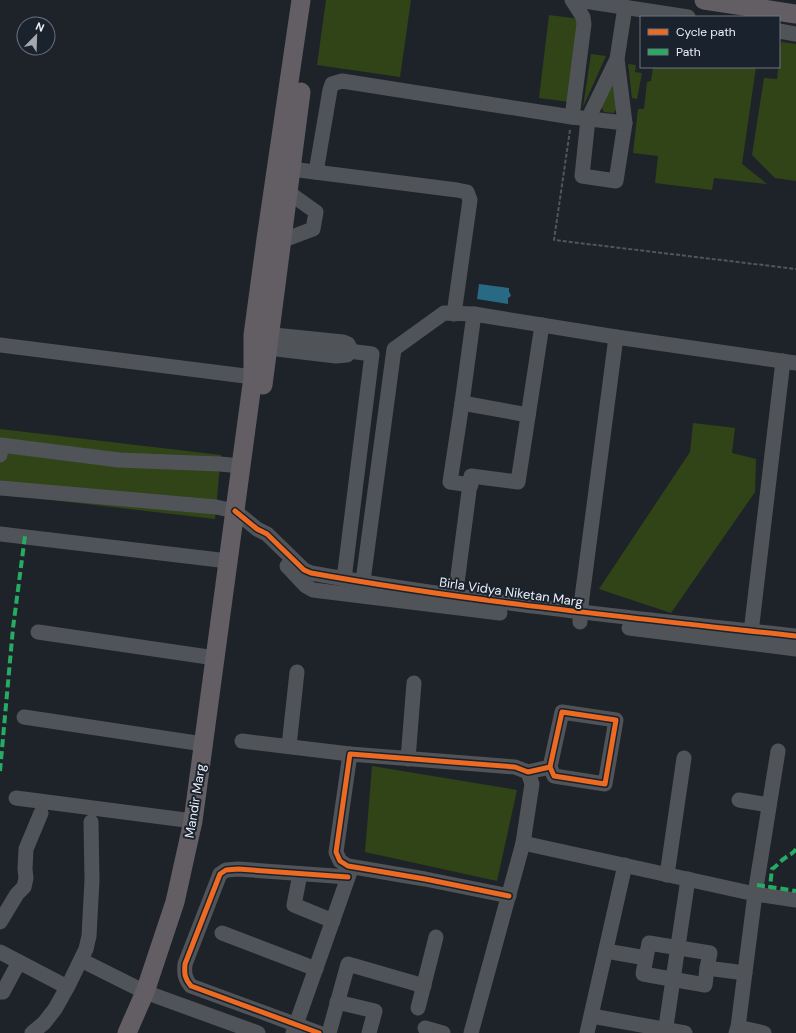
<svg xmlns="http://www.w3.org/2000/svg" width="796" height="1033" font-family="'DM Sans',sans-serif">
<rect width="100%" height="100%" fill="#1e2329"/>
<g fill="#304418">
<path d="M326,0H411L400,77L317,65Z"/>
<path d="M549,15L580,19L570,102L539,98Z"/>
<path d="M781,42L796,44V181L775,178L752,155L764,78L777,79Z"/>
<path d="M591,54L606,56L583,107Z"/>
<path d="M628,64L636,65L635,72L642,73L637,99L632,98Z"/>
<path d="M653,67H756L742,164L767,184L714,178L712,190L655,183L658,156L633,153L638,109H644L647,82L651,81Z"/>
<path d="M611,82H614L617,108L614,113L604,112L601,107Z"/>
<path d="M693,423L735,428L732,453L756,459L755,492L671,613L599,589L690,452Z"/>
<path d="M0,429L221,455L215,519L0,494Z"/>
<path d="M372,766L517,790L497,881L365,852Z"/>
</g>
<path fill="#286a84" d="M479,284L509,288V292L510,293L511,296L508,298V304L477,299Z"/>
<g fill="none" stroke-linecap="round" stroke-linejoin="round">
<path stroke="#525559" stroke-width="2" stroke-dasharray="4 2" stroke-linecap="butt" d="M570,130L554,240L796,269"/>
<g stroke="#505458" stroke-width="15">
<path d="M572,0L583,17L584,24L572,117"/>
<path d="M578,0L688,17"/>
<path d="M779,31L796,34"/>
<path d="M617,59L588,119L582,176L616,181L625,123L617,59L625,7"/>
<path d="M291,169L457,190L467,192L470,200L454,314"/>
<path d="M316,172L330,90L332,84L342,81L572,117L625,123"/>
<path d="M281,241L313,229L316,212L288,192"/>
<path d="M0,345L253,377"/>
<path d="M268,348L336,356L347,355L350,348L348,344L343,342L274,335L268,336"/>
<path d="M462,403L528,415"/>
<path d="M0,455L1,445L119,460L220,464L241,466"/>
<path d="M471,485L450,482L462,403L474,314"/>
<path d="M0,488L216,507L235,511L257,529L267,534L304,570L311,573C472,602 634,618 796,636"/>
<path d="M0,534L228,561"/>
<path d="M287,566L306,586L313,590L500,613"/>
<path d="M344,579L372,354L349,351"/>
<path d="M363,581L394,349L444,313L474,314L616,337L796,363"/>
<path d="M454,606L471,476L518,482L542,325"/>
<path d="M580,622V613L616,337"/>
<path d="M629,628L796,649"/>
<path d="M38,632L215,658"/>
<path d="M750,641L783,361"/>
<path d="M24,717L203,744"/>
<path d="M242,741L350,754"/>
<path d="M289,746L297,672"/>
<path d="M408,759L414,683"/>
<path d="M16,798L193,821"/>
<path d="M739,800L769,805"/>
<path d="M523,843L755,894L796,900"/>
<path d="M300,874L294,905L333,921"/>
<path d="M667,875L684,758"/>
<path d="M509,896L425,879L348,866L340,861L336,852L350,754L515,767L528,772L550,767L554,776L605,784L616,720L562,712L550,767"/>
<path d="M0,922L17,894L24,887L26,878L25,869L26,849L41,813"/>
<path d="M222,933L316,969"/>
<path d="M606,951L646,958L649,943L710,953L707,968L745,973"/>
<path d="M0,952L67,987"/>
<path d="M646,958L643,974L705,985L707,968"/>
<path d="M81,960L145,992L258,1033"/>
<path d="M0,992H3L5,988L19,962"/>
<path d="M337,1002L375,1011L369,1033"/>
<path d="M418,1008L436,937"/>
<path d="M592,1016L685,1033"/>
<path d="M738,1027L764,1033"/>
<path d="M425,1028L443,1033"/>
<path d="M32,1033L44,1023L55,1009L69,984L86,949L89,936L92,880L91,822"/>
<path d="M293,1033L351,869"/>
<path d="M319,1033L191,986C185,979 184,974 185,964L220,874L226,870L238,869L348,877"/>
<path d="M329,1033L348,964L424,986"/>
<path d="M471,1033L523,843L532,784L528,772"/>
<path d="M587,1033L625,865"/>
<path d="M665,1033L688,879"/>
<path d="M736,1033L738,1027L755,894L778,751"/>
</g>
<g stroke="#625e64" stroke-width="19">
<path d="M704,0L796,14"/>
<path d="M263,385L301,92"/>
<path d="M127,1033L145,992L175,902L193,821L253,377V335L266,239L301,0"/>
</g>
<g stroke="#26ab63" stroke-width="4" stroke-dasharray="8 4" stroke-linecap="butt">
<path d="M0,771L13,628L25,536"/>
<path d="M796,849C793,854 790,854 785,858C780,861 777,866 772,869L770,887L796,891"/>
<path d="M757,885L770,887"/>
</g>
<defs>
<g id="cycleway">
<path d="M235,511L257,529L267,534L304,570L311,573C472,602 634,618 796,636"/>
<path d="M509,896L425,879L348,866L340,861L336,852L350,754L515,767L528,772L550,767L554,776L605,784L616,720L562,712L550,767"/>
<path d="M319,1033L191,986C185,979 184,974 185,964L220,874L226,870L238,869L348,877"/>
</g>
</defs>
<use href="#cycleway" stroke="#1a222d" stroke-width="8"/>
<use href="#cycleway" stroke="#ed6a23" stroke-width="5"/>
</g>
<g text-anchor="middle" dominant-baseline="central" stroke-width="4" stroke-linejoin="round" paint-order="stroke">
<g font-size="13" fill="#ebf0f8" stroke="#1a222d">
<text transform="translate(511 592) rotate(8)">Birla Vidya Niketan Marg</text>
<text transform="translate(195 801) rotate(-81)">Mandir Marg</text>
</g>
</g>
<rect x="640" y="16" width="140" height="52" fill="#1a222d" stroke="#6e747e"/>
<rect x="648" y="29" width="20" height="6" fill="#ed6a23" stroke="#6e747e"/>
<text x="676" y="36" font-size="12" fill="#ebf0f8">Cycle path</text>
<rect x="648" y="49" width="20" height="6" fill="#26ab63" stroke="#6e747e"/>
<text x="676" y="56" font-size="12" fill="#ebf0f8">Path</text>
<g transform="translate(36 36) rotate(23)"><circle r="19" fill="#1a222d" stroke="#6e747e"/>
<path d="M0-3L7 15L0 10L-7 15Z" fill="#a3a8b0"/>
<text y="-6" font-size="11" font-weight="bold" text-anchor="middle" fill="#ebf0f8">N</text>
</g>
</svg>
